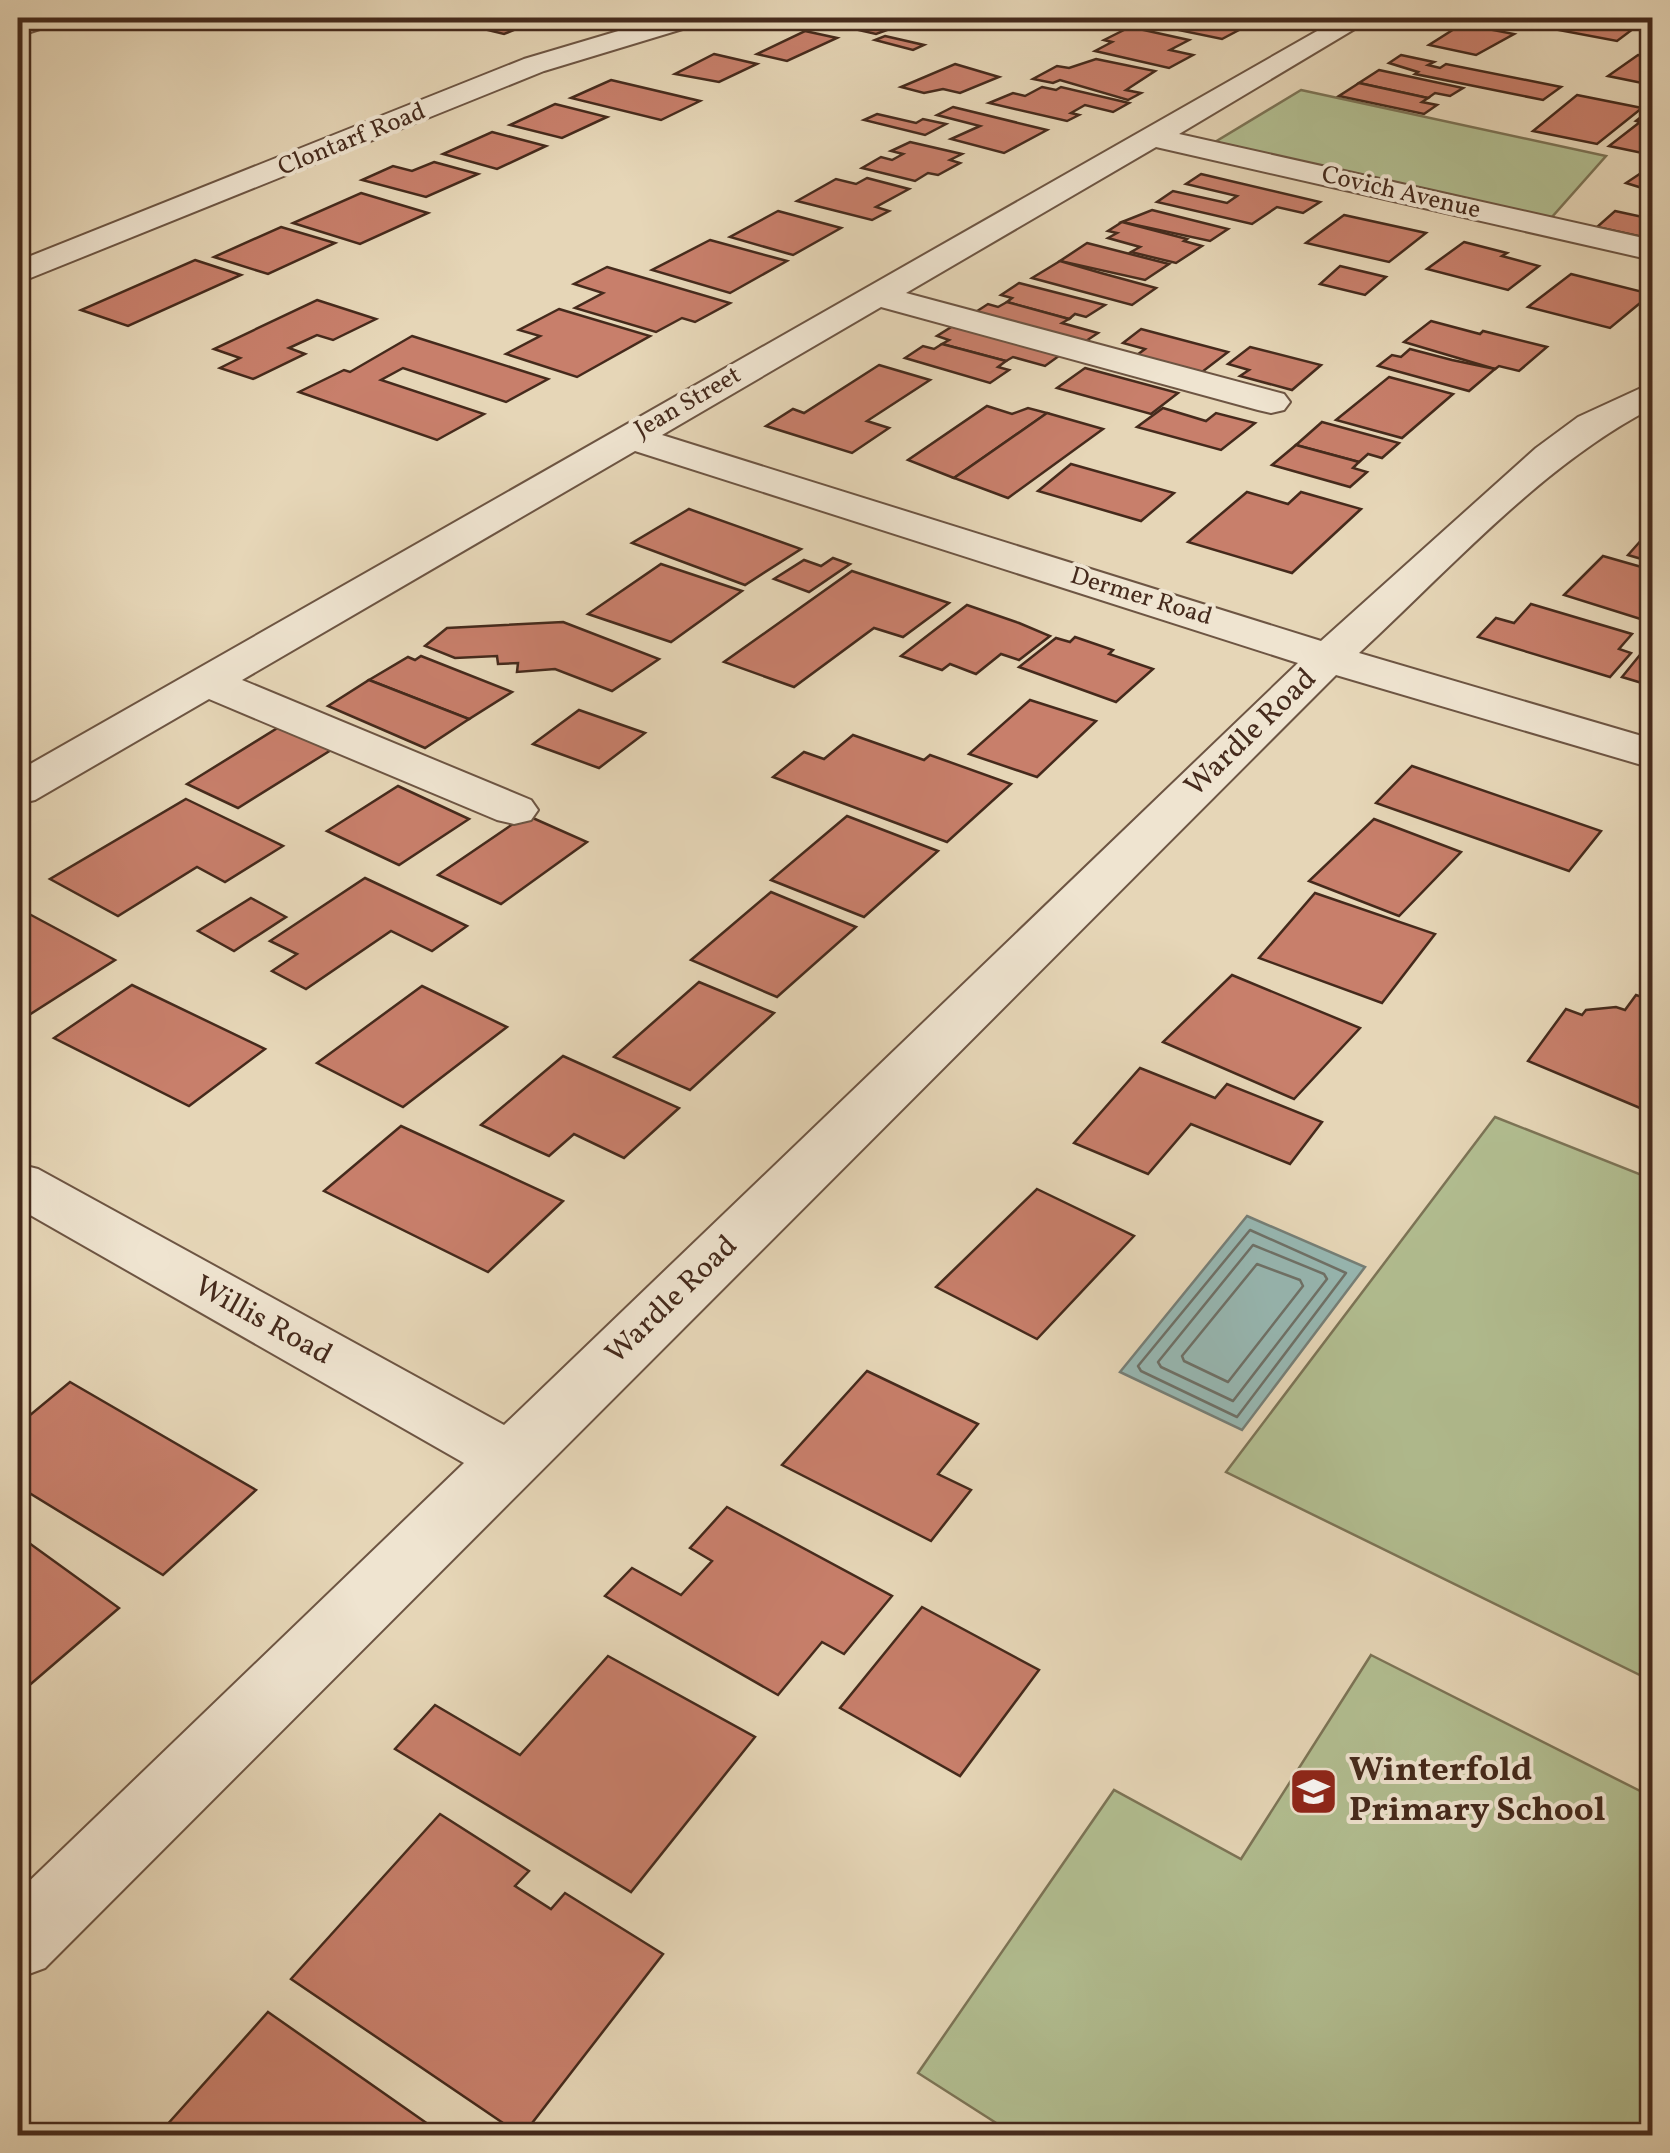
<svg xmlns="http://www.w3.org/2000/svg" width="1670" height="2153" font-family="Vollkorn,serif">
<rect width="100%" height="100%" fill="#e6d6b7"/>
<filter id="stains"><feTurbulence type="fractalNoise" baseFrequency=".002" numOctaves="4"/><feColorMatrix values="0 0 0 0 .2 0 0 0 0 .09 0 0 0 0 .02 0 0 0 .5 -.17"/></filter>
<radialGradient id="worn" r=".72"><stop offset=".6" stop-color="#630" stop-opacity="0"/><stop offset="1" stop-color="#630" stop-opacity=".3"/></radialGradient>
<g fill="#b2be91" stroke="#7c7456" stroke-width="2.5">
<path d="M1301,90L1606,156L1551,218L1215,142Z"/>
<path d="M1495,1117L1652,1179V1681L1226,1472Z"/>
<path d="M1371,1655L1652,1797V2135H1015L918,2073L1114,1790L1241,1859Z"/>
</g>
<path fill="#97b8b3" stroke="#767f77" stroke-width="2.5" d="M1247,1216L1365,1267L1242,1430L1120,1372Z"/>
<g fill="none" stroke-linecap="round" stroke-linejoin="round">
<g stroke="#6e7168" stroke-width="2.5">
<path d="M1250,1230L1346,1273L1237,1417L1141,1371L1138,1366Z"/>
<path d="M1253,1245L1324,1274L1327,1279L1233,1401L1161,1367L1158,1362Z"/>
<path d="M1257,1264L1300,1280L1303,1286L1228,1382L1184,1361L1182,1356Z"/>
</g>
</g>
<g fill="#c87f6b" stroke="#452a1c" stroke-width="2.5">
<path d="M479,18H543L504,34L463,24Z"/>
<path d="M858,18H911L896,24L901,25L876,34L845,27Z"/>
<path d="M1164,18H1248L1244,20L1254,22L1222,39L1164,27L1173,22L1161,19Z"/>
<path d="M1536,18H1581L1633,29L1617,41L1527,24Z"/>
<path d="M1462,24L1514,34L1476,55L1429,45Z"/>
<path d="M1130,27L1189,40L1170,50L1193,55L1169,68L1095,51L1112,42L1104,40Z"/>
<path d="M805,31L837,38L787,61L757,54Z"/>
<path d="M885,36L924,45L913,50L875,40Z"/>
<path d="M714,54L757,64L719,82L675,74Z"/>
<path d="M1401,55L1434,62L1428,65L1440,68L1446,64L1561,87L1543,100L1415,74L1418,72L1389,63Z"/>
<path d="M1638,55L1652,57V85L1608,76Z"/>
<path d="M1096,59L1155,71L1126,90L1141,93L1128,100L1060,80L1053,83L1033,79L1057,66L1069,68Z"/>
<path d="M955,64L999,77L960,93L943,89L924,93L901,87Z"/>
<path d="M1379,70L1463,88L1450,96L1435,93L1428,98L1359,83Z"/>
<path d="M611,80L700,101L661,120L571,98Z"/>
<path d="M1359,83L1428,98L1422,102L1437,105L1424,114L1339,96Z"/>
<path d="M1042,87L1056,90L1061,87L1129,103L1113,112L1085,105L1071,113L1079,115L1067,121L989,103L1013,93L1025,96Z"/>
<path d="M1577,95L1642,108L1597,144L1533,131Z"/>
<path d="M555,104L607,117L562,138L510,125Z"/>
<path d="M953,107L1047,130L1004,153L951,139L980,126L937,115Z"/>
<path d="M1651,109L1652,155L1609,146L1640,122L1636,121Z"/>
<path d="M877,114L916,123L923,119L946,124L925,135L864,120Z"/>
<path d="M492,132L546,146L497,169L443,154Z"/>
<path d="M910,142L962,154L950,160L960,163L938,175L928,173L915,181L862,168L881,157L892,160L903,154L891,151Z"/>
<path d="M434,162L478,174L426,197L362,180L393,166L412,171Z"/>
<path d="M1647,169L1652,170V191L1626,183Z"/>
<path d="M1201,174L1320,202L1303,213L1277,207L1252,224L1157,202L1173,191L1227,203L1237,196L1186,184Z"/>
<path d="M867,178L909,189L876,207L889,211L872,220L797,201L836,179L856,184Z"/>
<path d="M361,193L428,213L360,244L293,223Z"/>
<path d="M1152,210L1228,229L1210,241L1122,222Z"/>
<path d="M778,211L841,228L793,255L730,237Z"/>
<path d="M1615,211L1652,219V239L1597,227Z"/>
<path d="M1344,215L1426,233L1389,262L1306,243Z"/>
<path d="M1122,222L1187,239L1184,241L1202,246L1176,263L1131,252L1140,247L1108,238L1117,233L1108,231Z"/>
<path d="M281,227L335,243L268,274L214,257Z"/>
<path d="M710,240L787,261L730,293L652,270Z"/>
<path d="M1464,242L1507,253L1502,256L1539,266L1508,290L1427,269Z"/>
<path d="M1087,243L1169,264L1145,280L1060,261Z"/>
<path d="M195,260L241,275L128,326L81,310Z"/>
<path d="M1060,261L1101,273L1156,288L1132,305L1032,278Z"/>
<path d="M1340,266L1386,277L1365,295L1320,284Z"/>
<path d="M607,267L730,303L695,322L682,318L656,332L575,308L603,293L574,284Z"/>
<path d="M1571,274L1651,294L1610,328L1528,307Z"/>
<path d="M1019,283L1105,305L1086,317L1075,314L1069,319L1007,302L1012,298L1001,295Z"/>
<path d="M317,300L376,319L333,340L317,335L289,348L305,354L253,379L220,368L240,358L214,349Z"/>
<path d="M1007,302L1069,319L1062,323L1098,333L1080,345L971,315L988,304L998,307Z"/>
<path d="M559,309L650,336L577,377L506,354L540,336L519,330Z"/>
<path d="M1431,321L1480,334L1483,331L1547,347L1519,371L1499,366L1495,369L1404,342Z"/>
<path d="M956,324L1063,353L1045,366L1013,357L1006,361L942,344L949,340L937,336Z"/>
<path d="M1141,329L1228,352L1202,372L1137,355L1145,349L1123,343Z"/>
<path d="M412,336L548,379L506,402L403,368L381,380L484,414L437,440L299,392L344,370L350,372Z"/>
<path d="M942,344L1006,361L998,367L1009,370L990,383L905,358L923,346L934,349Z"/>
<path d="M1250,347L1321,365L1292,390L1240,376L1249,370L1228,364Z"/>
<path d="M1410,349L1452,360L1495,369L1469,391L1378,366L1392,355L1401,357Z"/>
<path d="M879,365L930,380L867,421L889,428L852,453L766,426L793,409L804,413Z"/>
<path d="M1085,368L1178,393L1151,414L1057,388Z"/>
<path d="M1389,377L1453,394L1402,438L1336,420Z"/>
<path d="M987,406L1012,414L1028,408L1047,413L954,478L908,460Z"/>
<path d="M1163,408L1206,421L1216,413L1255,423L1221,450L1137,427Z"/>
<path d="M1047,413L1103,429L1008,498L954,478Z"/>
<path d="M1322,422L1399,443L1382,458L1368,454L1359,462L1296,445Z"/>
<path d="M1296,445L1359,462L1353,468L1367,472L1350,487L1272,465Z"/>
<path d="M1071,464L1174,493L1141,521L1038,491Z"/>
<path d="M1247,492L1288,504L1301,492L1361,509L1292,573L1188,542Z"/>
<path d="M689,509L801,549L745,585L632,543Z"/>
<path d="M1652,528V562L1628,555Z"/>
<path d="M1603,556L1652,570V615L1647,621L1564,595Z"/>
<path d="M833,558L850,564L809,592L774,579L804,560L821,566Z"/>
<path d="M661,564L742,591L671,642L588,614Z"/>
<path d="M852,571L949,603L903,637L874,628L794,687L724,662Z"/>
<path d="M1531,604L1632,634L1619,649L1631,653L1610,677L1478,637L1496,618L1514,623Z"/>
<path d="M967,605L1019,623L1050,636L1019,660L1001,654L976,674L950,664L942,670L901,656Z"/>
<path d="M563,622L659,659L612,691L555,669L517,672L518,663L498,664L497,656L455,658L425,646L447,628Z"/>
<path d="M1075,637L1113,650L1109,654L1153,669L1116,702L1019,667L1056,638L1070,642Z"/>
<path d="M1652,640V686L1622,677Z"/>
<path d="M421,656L512,692L469,719L369,680L408,657L415,660Z"/>
<path d="M369,680L469,719L425,748L328,706Z"/>
<path d="M1030,700L1096,721L1037,777L969,754Z"/>
<path d="M579,710L645,733L599,768L533,744Z"/>
<path d="M284,724L336,747L238,808L187,784Z"/>
<path d="M853,735L924,760L930,755L1011,784L947,842L773,777L804,752L824,759Z"/>
<path d="M1412,766L1601,831L1569,871L1376,803Z"/>
<path d="M398,786L469,819L399,865L327,831Z"/>
<path d="M186,799L283,846L225,882L197,867L118,916L50,879Z"/>
<path d="M526,815L587,842L501,904L438,875Z"/>
<path d="M847,816L938,851L864,917L771,880Z"/>
<path d="M1374,819L1461,852L1399,916L1309,881Z"/>
<path d="M365,878L467,926L432,951L391,931L306,989L272,971L297,954L270,941Z"/>
<path d="M771,892L856,927L777,997L691,960Z"/>
<path d="M1315,893L1435,934L1382,1003L1259,958Z"/>
<path d="M251,898L286,917L234,951L198,931Z"/>
<path d="M18,908L115,960L18,1022Z"/>
<path d="M1232,975L1360,1028L1294,1099L1163,1042Z"/>
<path d="M699,982L774,1013L690,1090L614,1057Z"/>
<path d="M132,985L265,1049L189,1106L54,1038Z"/>
<path d="M422,986L507,1027L403,1107L317,1063Z"/>
<path d="M1652,988V1113L1528,1061L1566,1009L1582,1015L1586,1010L1616,1007L1625,1010L1636,995L1645,998Z"/>
<path d="M563,1056L679,1108L624,1158L574,1134L549,1156L481,1125Z"/>
<path d="M1140,1068L1215,1098L1227,1084L1322,1122L1290,1164L1191,1124L1148,1174L1074,1143Z"/>
<path d="M401,1126L563,1201L488,1272L324,1191Z"/>
<path d="M1037,1189L1134,1236L1037,1339L936,1287Z"/>
<path d="M867,1371L978,1424L938,1474L971,1490L931,1541L782,1465Z"/>
<path d="M70,1382L256,1490L163,1575L18,1486V1425Z"/>
<path d="M727,1507L892,1596L844,1654L822,1642L778,1695L605,1596L632,1568L681,1595L712,1561L690,1548Z"/>
<path d="M18,1535L119,1608L18,1695Z"/>
<path d="M922,1607L1039,1670L960,1776L840,1708Z"/>
<path d="M608,1656L755,1737L631,1892L395,1749L435,1705L520,1755Z"/>
<path d="M440,1814L529,1871L515,1886L551,1909L565,1893L663,1954L522,2136L291,1979Z"/>
<path d="M268,2012L445,2136H157Z"/>
</g>
<g fill="none" stroke-linecap="round" stroke-linejoin="round">
<defs>
<g id="minor">
<path d="M59,18L55,24L18,36V19Z"/>
<path d="M662,18H703L699,24L544,71L18,283V261L524,59Z"/>
<path d="M1340,18H1373L1179,134L1652,240V260L1156,147L906,293L1284,394L1290,402L1284,410L1271,413L1258,410L881,307L662,435L1321,641L1536,448L1578,417L1652,383V408C1542,465 1450,569 1359,653L1652,739V768L1336,675L45,1968L18,1978V1892L464,1463L18,1208V1164L38,1169L504,1425L1298,663L635,451L242,680L531,800L538,810L531,820L514,824L497,820L209,699L35,800L18,804V771Z"/>
</g>
</defs>
<use href="#minor" stroke="#6d5543" stroke-width="4"/>
<use href="#minor" fill="#efe4d0" fill-rule="evenodd"/>
</g>
<defs>
<symbol id="school-square" viewBox="-11 -11 22 22"><rect x="-9" y="-9" width="18" height="18" rx="4" fill="#8f2418" stroke="#efe4d0"/><path d="M0-5L7-2L0 1L-7-2ZM-4 1L0 2.5L4 1V4Q0 6-4 4Z" fill="#fff"/></symbol>
</defs>
<g fill-rule="evenodd">
<use href="#school-square" x="1286" y="1764" width="55" height="55"/>
</g>
<g text-anchor="middle" dominant-baseline="central" stroke-width="8" stroke-linejoin="round" paint-order="stroke">
<g font-size="25" fill="#452a1c" stroke="#efe4d0">
<text transform="translate(352 140) rotate(-22)">Clontarf Road</text>
<text transform="translate(1401 193) rotate(13)">Covich Avenue</text>
<text transform="translate(688 403) rotate(-30)">Jean Street</text>
<text transform="translate(1141 597) rotate(17)">Dermer Road</text>
</g>
<g font-size="30" fill="#452a1c" stroke="#efe4d0">
<text transform="translate(1251 733) rotate(-44)">Wardle Road</text>
<text transform="translate(672 1300) rotate(-44)">Wardle Road</text>
<text transform="translate(263 1321) rotate(29)">Willis Road</text>
</g>
<g font-size="35" font-weight="bold" fill="#452a1c" stroke="#efe4d0" text-anchor="start">
<text x="1349" y="1771">Winterfold<tspan x="1349" dy="40">Primary School</tspan></text>
</g>
</g>
<rect width="1670" height="2153" fill="none" stroke="#e6d6b7" stroke-width="60"/>
<rect x="20" y="20" width="1630" height="2113" fill="none" stroke="#452a1c" stroke-width="5"/>
<rect x="30" y="30" width="1610" height="2093" fill="none" stroke="#452a1c" stroke-width="2.5"/>
<rect width="100%" height="100%" filter="url(#stains)"/>
<rect width="100%" height="100%" fill="url(#worn)"/>
</svg>
